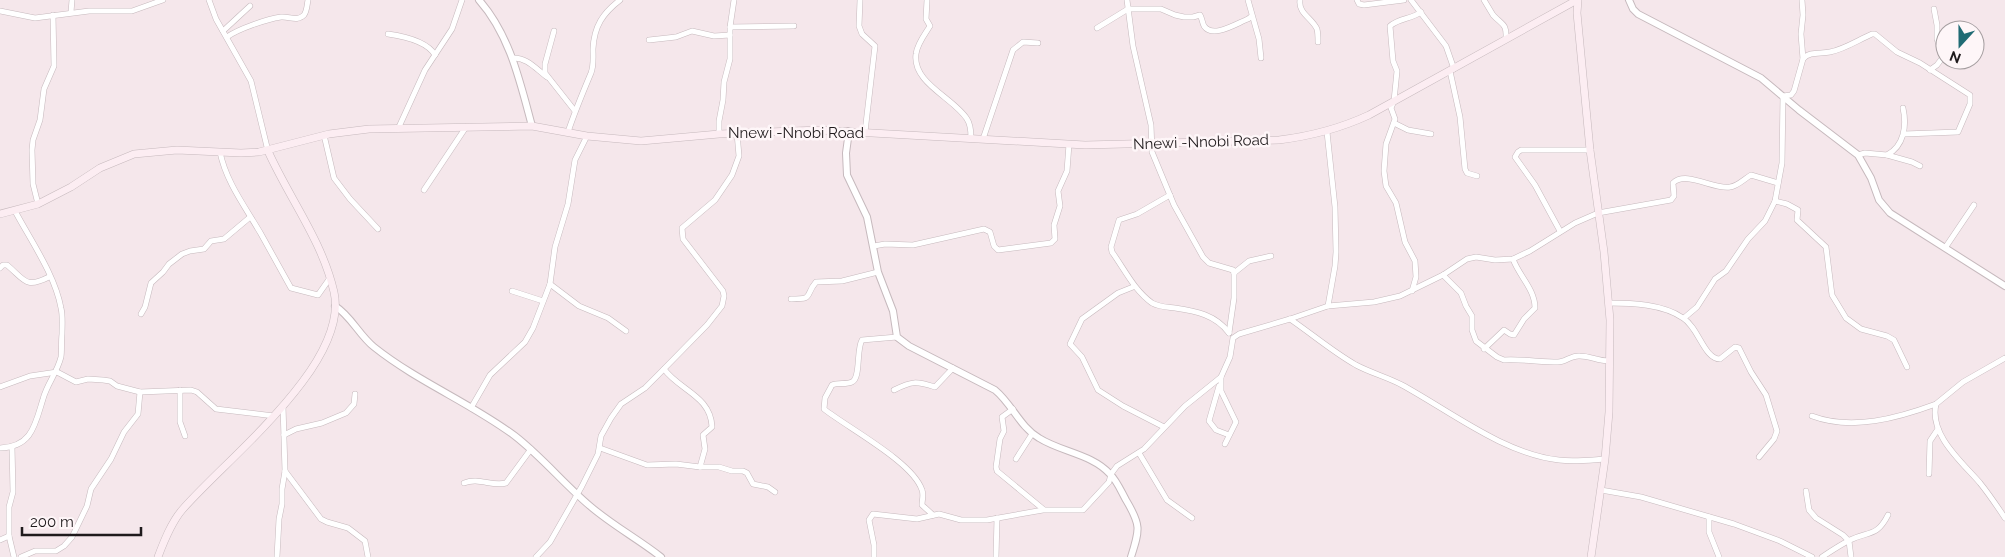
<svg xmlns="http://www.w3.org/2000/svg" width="2005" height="557" font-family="Raleway,sans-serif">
<rect width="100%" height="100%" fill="#f5e7eb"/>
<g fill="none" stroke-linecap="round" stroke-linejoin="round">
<defs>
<g id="minor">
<path d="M209,0L216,19L251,81L268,151"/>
<path d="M860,0L859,26L862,34L875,46L865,132"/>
<path d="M927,0L926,19L930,26C925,34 917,44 916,54C912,83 954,98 967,119C971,125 971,132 971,138"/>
<path d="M1127,0L1133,46L1151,125L1152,152L1174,205L1203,257L1209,263L1233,270L1234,273V298L1229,333"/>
<path d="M1248,0L1259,39L1261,58"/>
<path d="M1300,0C1298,13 1312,18 1317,29C1318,33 1318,38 1318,42"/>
<path d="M1357,0L1359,4L1364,5L1404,0"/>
<path d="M1411,0L1446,46L1454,69"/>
<path d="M1484,0C1487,5 1490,10 1493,15C1502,25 1507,23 1506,39"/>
<path d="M0,11L35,18L89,11H132L163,0"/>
<path d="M71,12L72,0"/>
<path d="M730,27L794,26"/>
<path d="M1097,28L1128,9H1161L1175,15L1184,17H1193L1200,15C1202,18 1202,22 1204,26C1213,39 1237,23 1248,19L1252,16"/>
<path d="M223,31L250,6"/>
<path d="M554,31L545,64V73L575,111"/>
<path d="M388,34C402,36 427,41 435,55"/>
<path d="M227,37C238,29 267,19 281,17C289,16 297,22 304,15C307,11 307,5 308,0"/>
<path d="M649,40L676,37L692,31L714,36L730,35"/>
<path d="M512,58C527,57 536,69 547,77"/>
<path d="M1803,59C1809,51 1821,54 1830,52C1845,49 1858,40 1872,34H1875L1897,52L1920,63L1970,95V104L1958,132L1904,134"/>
<path d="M1930,70L1937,65L1943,57L1937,39V25L1934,9"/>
<path d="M1450,71L1460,117L1465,169L1467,173L1477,176"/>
<path d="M1394,123L1408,130L1431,134"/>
<path d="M398,129L425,70L452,29L462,0"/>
<path d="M568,132C575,111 583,92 591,73C594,65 593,57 593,49C594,26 603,13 620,0"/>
<path d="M1327,132L1335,207L1336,252L1335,266L1328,306"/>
<path d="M719,134V121L723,100L724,82L730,59V27L734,0"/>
<path d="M324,135L334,178L350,199L378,229"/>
<path d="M983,139L1013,50L1023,42L1038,43"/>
<path d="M220,152C226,182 246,208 261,234C271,252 281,270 291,288L318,295L330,278"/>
<path d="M1858,155L1865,153L1887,155C1904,146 1907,126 1903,108"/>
<path d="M1887,155L1912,162L1920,166"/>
<path d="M424,190L466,127"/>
<path d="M1170,195L1137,214L1119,220L1111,247L1112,252C1125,270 1134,290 1152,303C1159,307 1167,307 1175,308C1196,311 1216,315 1229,333"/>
<path d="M1775,201L1787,204L1798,210L1797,220L1826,247L1832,295L1846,318L1861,329L1887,336L1894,340L1907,367"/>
<path d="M38,204L33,184L32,150L33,140L40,120L44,89L54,66L53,15"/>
<path d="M1560,231L1535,185L1515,157L1518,152L1521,150H1590"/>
<path d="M874,246L885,244L913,245L984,229L990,232L994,246L998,250L1051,243L1055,239L1054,225L1060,206L1058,191L1067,171L1069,144"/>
<path d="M1945,248L1974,205"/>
<path d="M0,268L3,265H7C25,280 25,289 49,277"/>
<path d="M1234,273L1249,261L1271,256"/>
<path d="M1443,275L1461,293L1466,306L1472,316V330L1476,341L1497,357L1504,360C1522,359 1540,362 1558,362C1566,362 1571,355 1580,356C1590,356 1598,361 1609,361"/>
<path d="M550,284L579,306L608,318L626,331"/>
<path d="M1133,287L1118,293L1082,319L1070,344L1082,357L1098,390L1123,406L1164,427"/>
<path d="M512,291L543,301"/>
<path d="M1412,291L1416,277L1415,261L1405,242L1396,203L1386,186L1384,171L1386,144L1395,119L1391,108L1394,101L1397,71L1393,61L1390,26C1399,18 1412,19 1421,12"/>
<path d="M791,299C815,299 804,296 816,282L842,281L878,272"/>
<path d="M1608,303C1632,303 1663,304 1683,318C1699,328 1704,359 1720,359L1735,347L1739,348L1751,372L1766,395L1777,431L1774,439L1759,457"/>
<path d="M141,314L145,307L151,283L163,272L169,264L182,254L190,251L204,249L211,241L224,239L249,218"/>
<path d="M1684,318L1697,307L1715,279L1726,271L1748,239L1765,221L1775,201L1782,163L1783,96L1791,95L1794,91L1803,59L1801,34L1803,15L1802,0"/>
<path d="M1290,319C1312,334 1333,352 1356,365C1371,373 1387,377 1402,385C1450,411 1504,454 1559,460C1574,462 1590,460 1605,459"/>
<path d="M897,337L862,340C856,350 861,378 852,382C846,385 838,382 832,385L825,398L824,409C848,428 913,462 922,490C924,495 922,500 922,505L933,515"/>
<path d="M1484,349L1504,330L1510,334L1514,335L1524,319L1535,308C1535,289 1519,276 1513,259"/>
<path d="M2005,358L1963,382L1936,404C1929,435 1962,462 1980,483C1989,494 1997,506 2005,518"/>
<path d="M664,369C679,390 711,396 712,427L703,435L705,449L700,467"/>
<path d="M1221,377V391L1236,422L1225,444"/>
<path d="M1219,386L1209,421L1216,430L1229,435"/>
<path d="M0,387L30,376L57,372L76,382L88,379L103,380L110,381L117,386L140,392L191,390L197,392L216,409L274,416"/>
<path d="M180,390V422L185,436"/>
<path d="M894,390C912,381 916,381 935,387L953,368"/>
<path d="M471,408L490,375L525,342L533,328L550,284L555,247L568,204L575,160L587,136"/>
<path d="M1013,409L1002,417L1004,431L1000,439L996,467L997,471L1043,509"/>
<path d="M1812,416C1852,431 1898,418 1936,404"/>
<path d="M284,435L296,429L322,423L346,413L354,404L355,394"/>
<path d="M12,447L13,492L9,507V536L14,557"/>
<path d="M0,448C32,447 35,425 43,399C47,384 57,373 61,357C62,350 61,342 62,334C62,326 63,316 61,308C55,275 31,241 15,211"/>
<path d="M600,448L647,465L676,464L700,467H719L732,471H743L747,473L753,484L768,487L775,492"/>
<path d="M1139,453L1167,500L1192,518"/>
<path d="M1016,459L1032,434"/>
<path d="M285,471L321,519L327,522L348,528L365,541L368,557"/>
<path d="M1929,474L1930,441L1938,429"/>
<path d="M464,483C479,477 492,487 506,483L531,449"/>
<path d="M1601,490L1641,497L1734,524L1780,541L1812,557"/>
<path d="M1806,491L1809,510L1816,518L1843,535L1849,541L1851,557"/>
<path d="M1709,517V532L1719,557"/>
<path d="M0,540L9,536"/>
<path d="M21,557L35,551H56L64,546L72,537L87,506L91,489L111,459L124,432L138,414L140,392"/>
<path d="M277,557L279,519L282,504V489L285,471L283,406"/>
<path d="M536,557L550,542L582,486L598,454L601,436L611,418L621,404L645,388L658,375L707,325L722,306L724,296L723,291L683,239L682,228L715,200L732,175L739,156L737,133"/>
<path d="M874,557V545L869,520L873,514L917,519L939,514L961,520H987L1043,510H1083L1109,482L1111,474L1117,466L1144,449L1185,406L1221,377L1230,357L1233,338L1239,334L1290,319L1328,306L1374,302L1400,296L1443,275L1467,259L1476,257L1495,260L1513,259L1530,251L1575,223L1598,213L1671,200L1674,196L1673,183C1686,170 1714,190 1730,187C1738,186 1744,179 1751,175L1778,183"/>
<path d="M996,557L997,518"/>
<path d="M1822,557C1831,551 1840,545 1850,540C1869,531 1877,537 1888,515"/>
</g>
<g id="tertiary">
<path d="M479,0C510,35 520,82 532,126"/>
<path d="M1629,0L1633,9L1638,14L1761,78L1799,110L1858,155L1871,178L1879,200L1890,213L2005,286"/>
<path d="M849,131L846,153L847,175L867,217L878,272L893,311L897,337L909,346L995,390C1012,404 1020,427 1039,438C1061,452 1092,454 1110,474C1117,481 1121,491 1126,500C1141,525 1140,529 1131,557"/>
<path d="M335,306C351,316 359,335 374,347C418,382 471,403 515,436C542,457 564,484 590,506C612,525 638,539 661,557"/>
</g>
<g id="secondary">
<path d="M1578,0L1577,13L1590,150L1604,252L1610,320L1609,412L1605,459L1591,557"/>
<path d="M0,214L38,204L71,187L100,168L134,154L177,150L241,153L259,152L329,134L369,129L532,126L587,136L641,141L719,134L819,130L1085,145L1279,140C1311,136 1339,129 1369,115L1577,0"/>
<path d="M158,557C164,541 171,523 182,510C225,460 350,364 334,292C322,240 289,198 268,151"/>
</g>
</defs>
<use href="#minor" stroke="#c6b9bd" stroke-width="6"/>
<use href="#tertiary" stroke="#c6b9bd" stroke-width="8"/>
<use href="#secondary" stroke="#c6b9bd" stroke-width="8"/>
<use href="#minor" stroke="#fff" stroke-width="5"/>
<use href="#tertiary" stroke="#fff" stroke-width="6"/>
<use href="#secondary" stroke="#fcedf2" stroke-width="7"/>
</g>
<g text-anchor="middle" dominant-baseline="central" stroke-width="5" stroke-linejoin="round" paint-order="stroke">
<g font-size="15" fill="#1f1a1c" stroke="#fef6f8">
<text x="796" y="133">Nnewi -Nnobi Road</text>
<text transform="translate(1201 142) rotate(-2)">Nnewi -Nnobi Road</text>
</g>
</g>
<g transform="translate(1960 45) rotate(201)"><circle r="24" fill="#fef6f8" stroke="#a59ea0"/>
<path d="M0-4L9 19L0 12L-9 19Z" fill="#206b74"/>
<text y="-8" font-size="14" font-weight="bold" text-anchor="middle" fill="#1f1a1c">N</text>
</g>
<path d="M22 527v8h119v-8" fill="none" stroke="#1f1a1c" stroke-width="2.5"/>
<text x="30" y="527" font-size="15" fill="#1f1a1c" stroke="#fef6f8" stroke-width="4" paint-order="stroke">200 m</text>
</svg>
